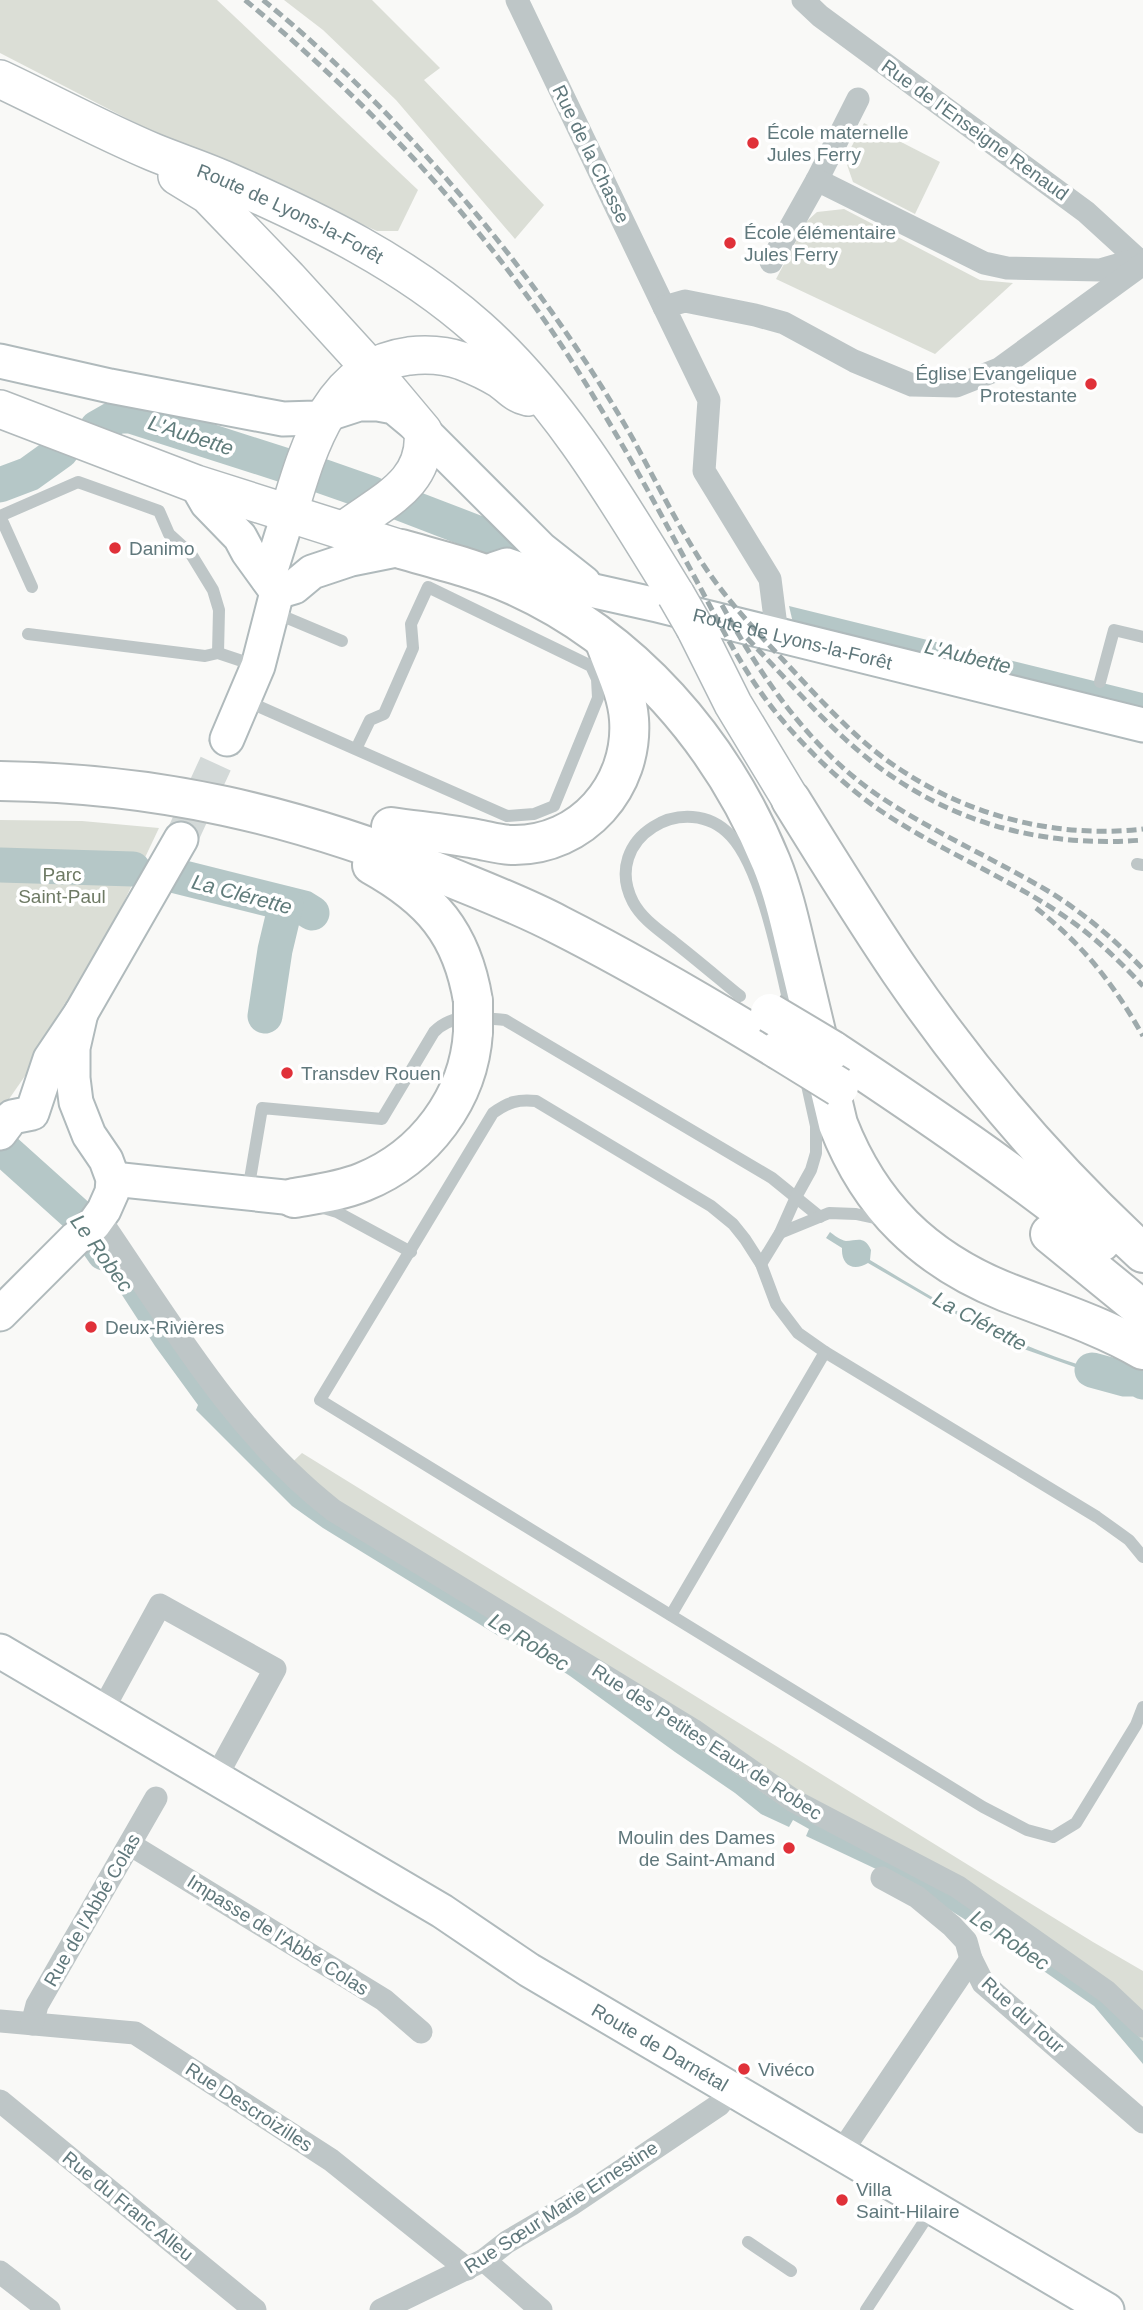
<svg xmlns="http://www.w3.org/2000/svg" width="1143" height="2310" font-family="Arial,sans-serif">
<rect width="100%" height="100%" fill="#f9f9f7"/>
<g fill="#dbded6">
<path d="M0,0H217L418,190L398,231H377L153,132L0,53Z"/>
<path d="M284,0H372L440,68L424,80L544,205L515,239L396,100L323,30Z"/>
<path d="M864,123L940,162L915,214L853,182L845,159Z"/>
<path d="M844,209L980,280L1013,283L935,354L776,279L807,221L817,212Z"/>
<path d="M0,820L82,821L159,828L122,906L43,1050L0,1112Z"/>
<path d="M302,1453L1093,1942L1143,1971V2041L1100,1995L775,1801L617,1692L279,1475Z"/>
</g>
<g fill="#b5c7c7">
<path d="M789,606L1143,693V709L793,623Z"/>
<path d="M830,1232C834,1235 840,1240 846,1241C857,1241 864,1235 871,1250L870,1260C942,1303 1013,1348 1095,1369C1108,1373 1124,1379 1137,1375L1140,1382L1086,1371L1004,1342L868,1263C853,1272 841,1265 842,1248L826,1238Z"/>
<path d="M101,1236L272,1470L617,1692L778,1803L924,1875L1101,1995L1143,2041V2064L1094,2006L1012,1949L910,1885L806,1836L809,1829L793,1820L789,1827L761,1814L735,1793L675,1752L570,1676L538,1655L497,1635L323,1528L292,1506L196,1410L198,1405L155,1346L91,1247Z"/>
</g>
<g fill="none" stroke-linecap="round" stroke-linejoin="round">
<g stroke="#b5c7c7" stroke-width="35">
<path d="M97,428L118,416H131L287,466"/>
<path d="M313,473L373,494"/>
<path d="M0,485L29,474L61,451"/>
<path d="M397,502L488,537L517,543"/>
<path d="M0,865L133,869"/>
<path d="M172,875L304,908L312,913"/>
<path d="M265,1016L275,950L286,904"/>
<path d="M0,1146L79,1217L104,1253"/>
<path d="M1092,1370L1125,1379H1138L1143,1382"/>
</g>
<path stroke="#d3d9d8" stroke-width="33" stroke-dasharray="33 17" stroke-linecap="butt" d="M181,839L227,739"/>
<defs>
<g id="secondary">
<path d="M0,361L110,386L283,419L316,418L359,404H378L394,407L423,431L541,549L584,583"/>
<path d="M196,484L207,503L240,537L248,552L277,592L258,666L227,739"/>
<path id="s1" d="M495,569L507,565L576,589L590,590L657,605L1143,725"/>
<path d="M268,579L289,512"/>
<path d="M277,592L294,587L312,572L351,559L401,549"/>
<path d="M0,1133L12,1117L32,1113L50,1059L81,1013L181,839"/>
<path d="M113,1179L294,1198"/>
<path d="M0,1314L75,1239L94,1224L104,1210L112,1192L113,1179L106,1160L89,1135L76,1102L73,1078V1048L81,1013"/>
<path id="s2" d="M0,1651L442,1911L529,1970L1107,2310"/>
</g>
<g id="primary">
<path id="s3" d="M0,79C51,103 101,130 153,152C177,162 203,170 227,181C316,220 405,263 478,328C561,402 618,501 676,595"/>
<path d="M177,176L208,195L288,278L371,369L423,431C428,485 380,502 343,531"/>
<path d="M0,409L196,484L401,549"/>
<path d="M289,512C308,448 331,366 409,356C428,354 445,355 462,361C475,366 490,373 501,380C511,387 515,394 528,397"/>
<path d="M695,628L733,704L791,800"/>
</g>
<g id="highway">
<path d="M401,549C439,560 477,569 513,585C632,638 721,741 771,862C785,896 792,933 801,969C813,1021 826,1072 838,1124C870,1206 924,1259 1006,1292C1052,1310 1100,1325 1143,1350"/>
<path d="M0,781C160,783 294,815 442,874C481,890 521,905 559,925C634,963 707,1006 779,1050"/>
<path d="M791,800C827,858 862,915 900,971C970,1073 1052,1170 1143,1253"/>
<path d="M391,827C419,831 448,834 476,839C488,841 500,845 513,845C582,846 634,786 629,719C627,692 614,668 605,642"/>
<path d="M372,865C431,898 462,933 473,1001"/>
<path d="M832,1050C924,1111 1015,1173 1101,1242"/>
<path d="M294,1198C317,1194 341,1191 363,1182C425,1157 469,1098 473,1032"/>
<path d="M1050,1234L1143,1310"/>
</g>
</defs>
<use href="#secondary" stroke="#b0babc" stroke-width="37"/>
<use href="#primary" stroke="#b2babc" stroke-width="40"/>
<use href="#highway" stroke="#b2b9ba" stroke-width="42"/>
<g stroke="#bec6c7" stroke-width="12">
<path d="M32,587L0,516L78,482L159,511L169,534L191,554L213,590L219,610L218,653"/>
<path d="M273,612L342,641"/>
<path d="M28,634L205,656L218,653L257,666"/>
<path d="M1100,682L1114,630L1143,637"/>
<path d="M244,700L507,816L534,814L554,806L598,698L597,679L591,666L428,587L411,624L413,648L384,714L370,720L356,749"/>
<path d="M1137,864L1143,865"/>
<path d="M740,996C718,978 697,960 674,942C659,930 642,919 633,902C600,838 687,788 731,836C763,870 781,970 792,1017"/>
<path d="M248,1191L262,1108L382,1119L434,1032C453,1012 479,1018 505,1020L772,1178L820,1217"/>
<path d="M317,1206L337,1212L411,1252"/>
<path d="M780,1233L829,1213L856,1214L884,1220"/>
<path d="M761,1264L780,1233L796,1197L811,1170L816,1153V1126L805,1076"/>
<path d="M1143,1557L1129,1540L1097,1517L825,1352L798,1333L776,1304L761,1264L745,1239L733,1224L711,1206L536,1101C518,1099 508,1102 493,1113L320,1400L983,1807L1027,1830L1053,1837L1076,1823L1136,1725L1143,1707"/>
<path d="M671,1615L825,1352"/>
<path d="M748,2242L791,2271"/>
<path d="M866,2310L933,2208"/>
</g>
<g stroke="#bec6c7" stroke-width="23">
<path d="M517,0L664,307"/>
<path d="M803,0L820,16L1086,212L1143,264"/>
<path d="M817,180L858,99"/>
<path d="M771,262L817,180L984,263L1007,268L1100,270L1138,259"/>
<path d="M777,634L770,579L704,471L709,400L664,307L685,301L755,315L784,323L854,361L912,385L956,386L999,369L1143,264"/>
<path d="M99,1218C169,1320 234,1433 333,1510L693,1730L794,1801L958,1887L1107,1992L1143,2026"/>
<path d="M102,1711L160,1605L275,1669L216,1777"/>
<path d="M131,1845L384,2000L421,2032"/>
<path d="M882,1878L917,1897L952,1926L966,1941L971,1959L983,1983L1143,2122"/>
<path d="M0,2021L135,2033L331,2160L467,2269"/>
<path d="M32,2024L37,2005L156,1798"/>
<path d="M0,2101L255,2310"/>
<path d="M840,2154L971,1959"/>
<path d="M484,2260L541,2310"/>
<path d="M0,2272L49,2310"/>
<path d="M381,2310L484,2260L507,2242L572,2204L719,2105L732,2089"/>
</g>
<use href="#secondary" stroke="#fff" stroke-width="33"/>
<use href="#primary" stroke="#fff" stroke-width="37"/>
<use href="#highway" stroke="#fff" stroke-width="38"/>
<g stroke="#9eaaac" stroke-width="5" stroke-dasharray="10 5" stroke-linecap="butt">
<path d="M245,0C382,113 508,250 598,404C632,460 663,518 694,576C721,626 746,678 783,721C811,754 843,784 878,809C942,853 1016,880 1078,926C1102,944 1123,965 1143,986"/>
<path d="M263,0C370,87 471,199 551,311C580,352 608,395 633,439C653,476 672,514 694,550C719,592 753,628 786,663C813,692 840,722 871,748C947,810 1045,840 1143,829"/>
<path d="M722,605C761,677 808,746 876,794C932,832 995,859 1053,894C1086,915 1116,941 1143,969"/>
<path d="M747,638C779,671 810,707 844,738C928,816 1029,849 1143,840"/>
<path d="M1036,908C1084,946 1113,983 1143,1036"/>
</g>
<defs>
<path id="primary-bridge" d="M676,595L695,628"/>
<g id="highway-bridge">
<path d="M770,1013L832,1050"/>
<path d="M473,1032V1001"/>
<path d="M779,1050L839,1087"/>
</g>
</defs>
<use href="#primary-bridge" stroke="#b2babc" stroke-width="40" stroke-linecap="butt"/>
<use href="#highway-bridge" stroke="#b2b9ba" stroke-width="42" stroke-linecap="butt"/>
<use href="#primary-bridge" stroke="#fff" stroke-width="37"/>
<use href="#highway-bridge" stroke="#fff" stroke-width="38"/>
</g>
<g fill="#e03139" stroke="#fff" stroke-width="2.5">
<circle cx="753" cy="143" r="7"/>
<circle cx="730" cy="243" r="7"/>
<circle cx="1091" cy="384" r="7"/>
<circle cx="115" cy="548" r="7"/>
<circle cx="287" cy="1073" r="7"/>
<circle cx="91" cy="1327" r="7"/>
<circle cx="789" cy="1848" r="7"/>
<circle cx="744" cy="2069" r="7"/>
<circle cx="842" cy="2200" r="7"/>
</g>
<g text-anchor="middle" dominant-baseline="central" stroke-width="7" stroke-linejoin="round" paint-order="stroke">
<g font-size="19" fill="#60787c" stroke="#fff">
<text transform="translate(975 130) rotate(36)">Rue de l'Enseigne Renaud</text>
<text transform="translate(591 154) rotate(64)">Rue de la Chasse</text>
<text stroke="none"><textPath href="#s3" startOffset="320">Route de Lyons-la-Forêt</textPath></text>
<text stroke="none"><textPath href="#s1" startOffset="308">Route de Lyons-la-Forêt</textPath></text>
<text transform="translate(707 1742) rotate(33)">Rue des Petites Eaux de Robec</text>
<text transform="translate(92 1910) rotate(-60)">Rue de l'Abbé Colas</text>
<text transform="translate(278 1935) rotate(32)">Impasse de l'Abbé Colas</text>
<text transform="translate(1023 2015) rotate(42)">Rue du Tour</text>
<text stroke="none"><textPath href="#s2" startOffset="770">Route de Darnétal</textPath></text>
<text transform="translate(249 2107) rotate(33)">Rue Descroizilles</text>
<text transform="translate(128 2206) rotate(39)">Rue du Franc Alleu</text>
<text transform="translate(561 2207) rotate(-33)">Rue Sœur Marie Ernestine</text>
</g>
<g font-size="19" fill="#60787c" stroke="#fff" text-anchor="start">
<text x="767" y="132">École maternelle<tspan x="767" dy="22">Jules Ferry</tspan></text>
<text x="744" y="232">École élémentaire<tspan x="744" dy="22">Jules Ferry</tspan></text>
<text x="1077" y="373" text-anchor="end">Église Evangelique<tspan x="1077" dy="22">Protestante</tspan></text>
<text x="129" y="548">Danimo</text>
<text x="301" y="1073">Transdev Rouen</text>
<text x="105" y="1327">Deux-Rivières</text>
<text x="775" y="1837" text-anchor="end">Moulin des Dames<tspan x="775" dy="22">de Saint-Amand</tspan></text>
<text x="758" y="2069">Vivéco</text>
<text x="856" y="2189">Villa<tspan x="856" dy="22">Saint-Hilaire</tspan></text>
</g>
<g font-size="19" fill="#6e7a64" stroke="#fff">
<text x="62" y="874">Parc<tspan x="62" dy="22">Saint-Paul</tspan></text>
</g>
<g font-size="21" font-style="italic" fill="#607c7b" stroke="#fff">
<text transform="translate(191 435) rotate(18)">L'Aubette</text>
<text transform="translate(968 656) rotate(14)">L'Aubette</text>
<text transform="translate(242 894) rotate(15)">La Clérette</text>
<text transform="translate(102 1253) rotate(54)">Le Robec</text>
<text transform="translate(980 1321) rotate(28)">La Clérette</text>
<text transform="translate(529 1642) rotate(32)">Le Robec</text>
<text transform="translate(1010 1940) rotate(34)">Le Robec</text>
</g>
</g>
</svg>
